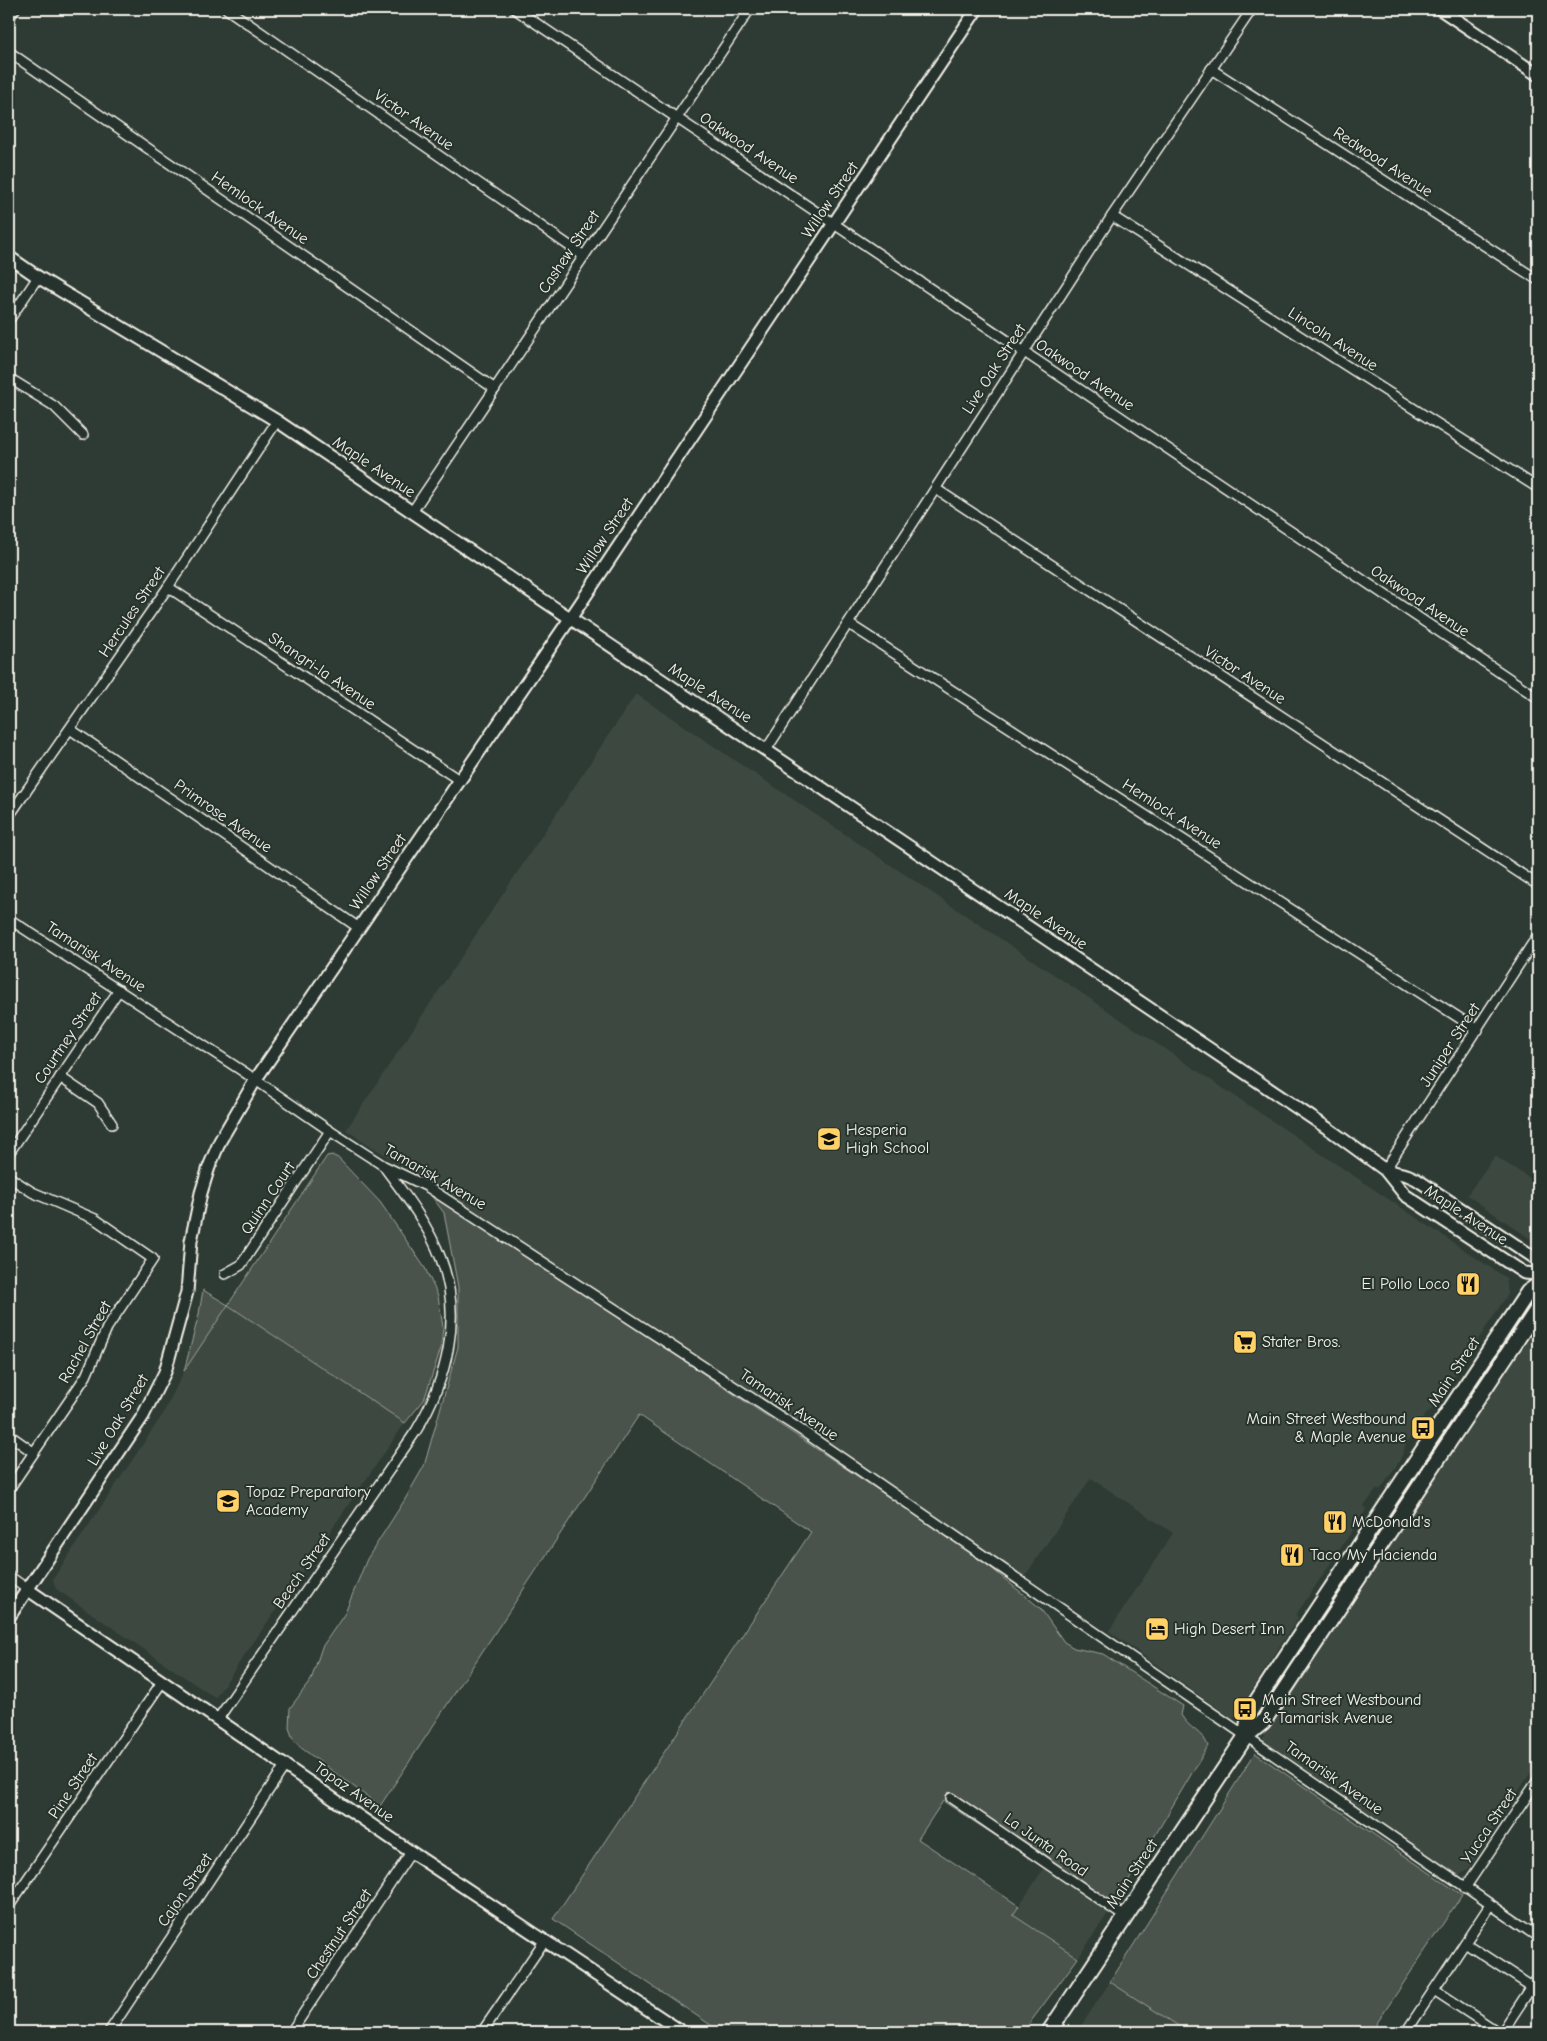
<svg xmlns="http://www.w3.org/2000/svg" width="1547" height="2041" font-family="'Comic Neue',sans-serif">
<rect width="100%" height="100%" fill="#2e3b34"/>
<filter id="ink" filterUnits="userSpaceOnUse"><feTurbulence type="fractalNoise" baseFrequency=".02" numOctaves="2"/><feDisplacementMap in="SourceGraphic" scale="10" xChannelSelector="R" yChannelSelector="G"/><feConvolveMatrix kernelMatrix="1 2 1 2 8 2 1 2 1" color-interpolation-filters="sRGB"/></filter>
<g filter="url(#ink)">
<g fill="#3c4841">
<path d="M636,694L1506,1278L1508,1294L1433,1408L1425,1415L1407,1442L1400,1460L1381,1489H1377L1364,1506L1366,1510L1296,1615L1298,1618L1233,1719L1109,1631L1173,1533L1091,1478L1023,1579L887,1482L503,1230L346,1130Z"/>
<path d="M1495,1156L1538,1184V1241L1535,1242L1467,1195Z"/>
<path d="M228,1305L405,1423L215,1698L56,1589L53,1579L163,1414L184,1371Z"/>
<path d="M1538,1325V1761L1469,1868L1459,1875L1263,1742L1264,1734Z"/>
<path d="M1050,1859L1115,1903L1078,1958L1013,1915Z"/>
<path d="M1110,1982L1188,2032H1077Z"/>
</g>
<g fill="#48524c" stroke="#9ea29a">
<path d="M332,1155L338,1158L380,1202L425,1268L438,1296L443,1327L441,1348L424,1400L405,1423L228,1305L184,1371L199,1314L203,1290L228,1305L327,1156Z"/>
<path d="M427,1190L973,1553L1040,1608L1064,1642L1074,1648L1103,1654L1183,1706L1181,1715C1189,1729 1203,1732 1208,1746L1115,1903L1050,1860L1044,1868L943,1801L918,1839L1019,1906L1013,1915L1078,1958L1023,2032H721L553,1919L811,1532L639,1415L380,1806L300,1747L293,1739L289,1728L290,1708L311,1680L322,1647L345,1613L367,1559L404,1501L424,1466L458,1347V1287L444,1213Z"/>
<path d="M1255,1753L1462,1895L1371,2032H1188L1110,1982Z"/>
</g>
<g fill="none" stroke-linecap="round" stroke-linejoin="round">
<defs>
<g id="minor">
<path d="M227,9L584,256"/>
<path d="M515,9L1538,698"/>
<path d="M9,18L15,9"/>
<path d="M9,52L495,389"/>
<path d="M1211,69L1538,280"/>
<path d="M1112,216L1538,488"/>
<path d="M9,320L38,277"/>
<path d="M9,378L54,406L83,435"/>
<path d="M936,489L1538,885"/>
<path d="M412,512L750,9"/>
<path d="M168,587L459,780"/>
<path d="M849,624L1478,1030"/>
<path d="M70,729L359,928"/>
<path d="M766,750L1112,216L1252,9"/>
<path d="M9,816L168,587L277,421"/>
<path d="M9,919L244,1072L330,1131L384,1166L426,1186L804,1432L1538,1937"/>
<path d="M60,1077L98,1103L112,1124"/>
<path d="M9,1153L119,990"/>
<path d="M1385,1170L1538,935"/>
<path d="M9,1177L32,1192L95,1219L153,1259L107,1328L86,1376L9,1489"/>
<path d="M225,1274L241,1265L330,1131"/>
<path d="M9,1435L33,1452"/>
<path d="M9,1576L27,1589"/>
<path d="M218,1719L416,1431C447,1380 463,1317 441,1259C429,1226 406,1196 385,1168"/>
<path d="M951,1798L1125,1917"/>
<path d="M1465,1888L1538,1780"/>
<path d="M9,1906L162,1682"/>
<path d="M1465,1943L1532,1987"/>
<path d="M1434,1990L1498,2032"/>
<path d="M109,2032L286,1764"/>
<path d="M291,2032L411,1852"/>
<path d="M482,2032L545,1940"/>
<path d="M1406,2032L1490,1905"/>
<path d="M1502,2032L1538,1977"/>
</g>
<g id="tertiary">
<path d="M1440,9L1538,75"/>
<path d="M9,257L38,277L277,421L1333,1132L1385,1170L1405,1195L1524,1273L1538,1274"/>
<path d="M1385,1170L1407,1175L1416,1179L1538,1260"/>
<path d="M27,1589L411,1852L682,2032"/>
<path d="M9,1617L143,1416L165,1372L187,1292L191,1241L201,1193L209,1167L220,1141L256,1079L578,607L977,9"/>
</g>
<g id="primary">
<path d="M1246,1736L1249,1713L1271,1679L1528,1292L1538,1285"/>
<path d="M1049,2032L1246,1736L1263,1722L1538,1308"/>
</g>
</defs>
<use href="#minor" stroke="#f4f1e8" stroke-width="12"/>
<use href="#tertiary" stroke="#f4f1e8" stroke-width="15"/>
<use href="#primary" stroke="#f4f1e8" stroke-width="18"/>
<use href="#minor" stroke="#26332d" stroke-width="9"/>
<use href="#tertiary" stroke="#26332d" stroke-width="11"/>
<use href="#primary" stroke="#26332d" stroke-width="14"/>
</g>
</g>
<defs>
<symbol id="school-square" viewBox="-11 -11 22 22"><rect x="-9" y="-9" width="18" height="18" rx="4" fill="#ffd166" stroke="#26332d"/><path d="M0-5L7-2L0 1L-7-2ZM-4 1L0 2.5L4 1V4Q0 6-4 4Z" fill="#111"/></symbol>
<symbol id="restaurant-square" viewBox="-11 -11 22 22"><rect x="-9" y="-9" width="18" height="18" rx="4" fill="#ffd166" stroke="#26332d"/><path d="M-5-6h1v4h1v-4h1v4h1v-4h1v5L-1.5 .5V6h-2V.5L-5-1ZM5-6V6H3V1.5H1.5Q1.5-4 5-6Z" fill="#111"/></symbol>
<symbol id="supermarket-square" viewBox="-11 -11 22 22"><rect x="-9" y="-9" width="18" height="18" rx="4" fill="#ffd166" stroke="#26332d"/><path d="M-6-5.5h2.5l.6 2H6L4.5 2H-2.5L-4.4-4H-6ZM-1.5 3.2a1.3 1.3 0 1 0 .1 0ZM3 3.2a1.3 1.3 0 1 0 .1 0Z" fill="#111"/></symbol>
<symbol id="bus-square" viewBox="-11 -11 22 22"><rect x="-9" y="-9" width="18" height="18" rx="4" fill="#ffd166" stroke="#26332d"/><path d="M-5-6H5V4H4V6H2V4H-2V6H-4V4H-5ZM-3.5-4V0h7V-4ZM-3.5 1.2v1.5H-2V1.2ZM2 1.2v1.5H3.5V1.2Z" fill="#111"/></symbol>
<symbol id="hotel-square" viewBox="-11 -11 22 22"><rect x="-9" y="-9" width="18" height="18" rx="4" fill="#ffd166" stroke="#26332d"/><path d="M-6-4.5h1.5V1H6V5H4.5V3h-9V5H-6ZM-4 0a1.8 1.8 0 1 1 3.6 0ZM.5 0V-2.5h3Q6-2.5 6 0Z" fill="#111"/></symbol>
</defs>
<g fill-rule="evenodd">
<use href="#school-square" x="815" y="1125" width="28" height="28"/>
<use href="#restaurant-square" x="1454" y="1270" width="28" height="28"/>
<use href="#supermarket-square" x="1231" y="1328" width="28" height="28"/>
<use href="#bus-square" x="1409" y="1414" width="28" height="28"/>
<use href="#school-square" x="214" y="1487" width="28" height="28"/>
<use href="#restaurant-square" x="1321" y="1508" width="28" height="28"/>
<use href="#restaurant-square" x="1278" y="1541" width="28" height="28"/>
<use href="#hotel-square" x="1143" y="1615" width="28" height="28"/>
<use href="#bus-square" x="1231" y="1695" width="28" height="28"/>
</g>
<g text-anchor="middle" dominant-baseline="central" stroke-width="4" stroke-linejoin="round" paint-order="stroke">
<g font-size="16" fill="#f4f1e8" stroke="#26332d">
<text transform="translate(414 120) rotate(35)">Victor Avenue</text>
<text transform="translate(749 148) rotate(34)">Oakwood Avenue</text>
<text transform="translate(1383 162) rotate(33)">Redwood Avenue</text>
<text transform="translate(830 200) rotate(-56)">Willow Street</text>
<text transform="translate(260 208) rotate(35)">Hemlock Avenue</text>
<text transform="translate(569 252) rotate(-56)">Cashew Street</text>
<text transform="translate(1333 339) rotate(33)">Lincoln Avenue</text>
<text transform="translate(994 369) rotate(-57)">Live Oak Street</text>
<text transform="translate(1085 375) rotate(34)">Oakwood Avenue</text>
<text transform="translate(374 467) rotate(34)">Maple Avenue</text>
<text transform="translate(605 536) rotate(-56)">Willow Street</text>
<text transform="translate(1420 601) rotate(34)">Oakwood Avenue</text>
<text transform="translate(132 612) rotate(-56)">Hercules Street</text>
<text transform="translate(322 671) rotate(34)">Shangri-la Avenue</text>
<text transform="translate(1245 675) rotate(33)">Victor Avenue</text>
<text transform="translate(710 693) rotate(33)">Maple Avenue</text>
<text transform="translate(1172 814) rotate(33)">Hemlock Avenue</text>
<text transform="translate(223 816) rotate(35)">Primrose Avenue</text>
<text transform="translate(378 872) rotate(-56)">Willow Street</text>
<text transform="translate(1046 919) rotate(34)">Maple Avenue</text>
<text transform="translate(96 957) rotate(33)">Tamarisk Avenue</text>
<text transform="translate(68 1038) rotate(-56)">Courtney Street</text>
<text transform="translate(1450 1045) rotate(-57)">Juniper Street</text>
<text transform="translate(435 1177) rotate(30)">Tamarisk Avenue</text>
<text transform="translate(268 1198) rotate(-56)">Quinn Court</text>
<text transform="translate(1466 1215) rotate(33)">Maple Avenue</text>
<text transform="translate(85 1342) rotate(-61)">Rachel Street</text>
<text transform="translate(1454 1372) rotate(-56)">Main Street</text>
<text transform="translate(789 1405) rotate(34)">Tamarisk Avenue</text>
<text transform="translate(118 1420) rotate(-59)">Live Oak Street</text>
<text transform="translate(302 1571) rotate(-55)">Beech Street</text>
<text transform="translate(1334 1778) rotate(35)">Tamarisk Avenue</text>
<text transform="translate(73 1786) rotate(-56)">Pine Street</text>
<text transform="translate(354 1792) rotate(35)">Topaz Avenue</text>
<text transform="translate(1489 1826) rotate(-56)">Yucca Street</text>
<text transform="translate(1046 1845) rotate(35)">La Junta Road</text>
<text transform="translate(1132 1874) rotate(-56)">Main Street</text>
<text transform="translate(185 1890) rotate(-56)">Cajon Street</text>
<text transform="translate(339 1934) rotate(-56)">Chestnut Street</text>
</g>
<g font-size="16" fill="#f4f1e8" stroke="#26332d" text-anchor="start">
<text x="846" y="1130">Hesperia<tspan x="846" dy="18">High School</tspan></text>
<text x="1450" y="1284" text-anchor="end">El Pollo Loco</text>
<text x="1262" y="1342">Stater Bros.</text>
<text x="1406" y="1419" text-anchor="end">Main Street Westbound<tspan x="1406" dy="18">&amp; Maple Avenue</tspan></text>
<text x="246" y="1492">Topaz Preparatory<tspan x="246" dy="18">Academy</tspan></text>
<text x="1352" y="1522">McDonald's</text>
<text x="1310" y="1555">Taco My Hacienda</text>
<text x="1174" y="1629">High Desert Inn</text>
<text x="1262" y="1700">Main Street Westbound<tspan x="1262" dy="18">&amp; Tamarisk Avenue</tspan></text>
</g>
</g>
<rect width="1547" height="2041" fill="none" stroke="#26332d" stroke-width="30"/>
<rect x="15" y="15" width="1517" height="2011" fill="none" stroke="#f4f1e8" stroke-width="2" filter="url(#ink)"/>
</svg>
